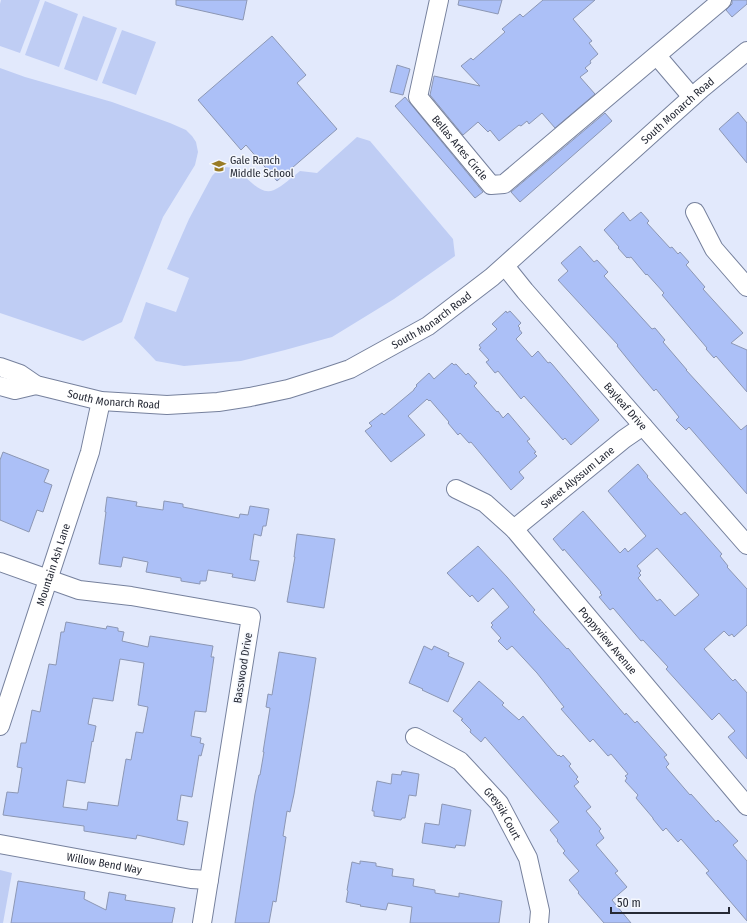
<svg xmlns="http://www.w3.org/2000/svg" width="747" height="923" font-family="'Fira Sans Condensed',sans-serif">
<rect width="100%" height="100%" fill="#e2e9fc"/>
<g fill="#bfcdf4">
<path d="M1,0H40L20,53L0,46V4Z"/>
<path d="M45,1L78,14L59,67L25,55Z"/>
<path d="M83,16L117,28L97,81L64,69Z"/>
<path d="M122,30L156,42L136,95L102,83Z"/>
<path d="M0,68L25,77L112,102L170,123L186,130L192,136L196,142L198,152L195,165L163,217L122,322L83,341L0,313Z"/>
<path d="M357,137L370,141L453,239L455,256L394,299L332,337L285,350L241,361L184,366L156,361L134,338L146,302L176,312L189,278L167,269L189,219L212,176C238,147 251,200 274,190C283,186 292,177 300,171L317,173Z"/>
<path d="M0,870L12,873L3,923H0Z"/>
</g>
<g fill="#acc0f7" stroke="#8c97b4" fill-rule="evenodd">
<path d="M176,0H247L243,20L176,5Z"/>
<path d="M459,0H502L498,14L458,5Z"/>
<path d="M543,0H595L573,19L592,41L589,43L598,54L590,61L591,63L585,68L588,71L580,77L595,94L555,128L542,113L529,124L527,121L521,126L519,125L499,141L490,130L488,132L478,122L463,135L430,95L434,76L480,86L461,66L471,58L473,60L505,32L502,29L520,14L523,17Z"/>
<path d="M732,0H747V4L732,17L726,10L732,4Z"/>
<path d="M272,36L306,75L297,83L337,129L277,181L246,145L241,150L198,100Z"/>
<path d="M397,65L410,69L403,95L390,92Z"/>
<path d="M405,97L483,192L475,198L395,106Z"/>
<path d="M738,112L747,123V163L719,129Z"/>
<path d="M605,113L612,121L520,202L511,192Z"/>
<path d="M623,212L630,221L641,212L649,221L647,223L670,248L672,247L678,254L680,252L689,262L686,265L705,287L703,289L743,333L731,343L747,350V392L716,356L714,358L706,349L707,348L662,295L664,293L647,274L646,275L631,257L629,258L628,257L627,258L618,248L619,247L604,230Z"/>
<path d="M580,246L594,262L597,260L608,272L604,276L652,329L655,328L665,340L663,342L687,370H686L741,430L747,425V494L689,427L686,430L676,420L679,417L656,389L654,391L638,372L617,346L618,345L558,280L568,271L561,263Z"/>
<path d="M506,311L507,313L510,311L521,323L518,326L520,328L519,329L522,333L516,339L532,357L538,351L548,363L550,362L552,364L599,420L571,445L565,438L563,440L524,396L521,399L498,371L495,373L486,362L489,360L479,349L481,348L479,345L497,329L492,324Z"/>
<path d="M452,363L454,365L456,364L466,375L468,373L477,383L474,386L497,412L498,411L503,418L508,413L530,439L527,441L536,452L534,453L537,456L519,472L524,478L511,490L471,442L469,443L460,433L458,435L448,423L449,422L430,400L429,401L427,399L408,416L425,435L391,462L365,431L372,426L369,423L382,413L384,415L414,390V389L417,386L416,385L429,373L434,379Z"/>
<path d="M3,452L49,470L44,482L52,485L43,512L37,510L29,532L0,520V460Z"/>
<path d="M638,464L648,476L647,477L671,504L681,515L685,512L722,554L720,556L728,566L727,567L747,589V625L734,637L732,634L729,636L724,631L704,649L730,678L733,681L735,679L747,693V759L728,737L735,731L719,713L712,720L666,669L668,667L643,640L641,641L614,609L613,608L610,610L599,597L602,595L600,593L601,592L564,549L563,551L553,539L583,511L620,553L625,548L628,552L646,536L608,491ZM657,548L699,595L675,616L660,599L657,601L638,578L641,575L639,573L641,571L637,566Z"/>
<path d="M107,497L137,502L136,506L163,510L164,501L183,504V507L239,518L240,514L248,515L250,506L269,509L266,526H263L261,536L254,534L250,560L259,561L255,581L232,577L233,574L208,570L206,581H200V584L181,581V578L146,572L148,562L123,557L121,567L99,564L106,512H105Z"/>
<path d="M297,534L335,539L324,608L287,602L295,557H294Z"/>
<path d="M478,546L507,577L535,610L533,612L567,649L568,648L578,660L625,715L626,713L635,723L637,721L667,755L664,757L669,764L666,767L690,795L691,794L716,822L718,820L738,841L733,845L747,861V921L706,873L709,871L681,839L678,842L666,828L663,831L653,819V818L636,798L638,795L625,781L627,778L625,776L628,774L611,754L608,756L593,739L590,742L561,709L564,707L537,673L512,646L507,650L498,641L501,638L491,627L493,625L491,623L509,607L493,588L478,602L472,595L470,597L447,573Z"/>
<path d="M66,622L106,629L107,626L118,628V631L124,632L122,641L148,647L150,636L213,646L211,657H214L206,712L195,711L191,736L201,738L200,743L204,744L201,756L199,755L192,797L181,795L177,820L188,822L184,845L137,835L136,839L84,831V826L3,815L7,792L18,793L22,768L17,767L21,743H26L32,710L40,712L49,664L56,665L61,632H64ZM120,659L144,663L138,705L148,707L143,733L136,732L131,760L126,759L118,806L88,802L87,810L63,807L67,780L85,783L92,741L93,742L96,726L88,724L93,698L113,701Z"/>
<path d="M424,646L432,650L434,646L449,653L448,656L464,663L448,702L422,690L423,689L409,683Z"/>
<path d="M279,652L316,658L308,709L294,794L290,812L287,811L283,836L286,837L276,902L273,901L269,923H235L255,794L259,775H260L264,752H263L270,708L266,707L268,694L272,695Z"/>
<path d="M479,681L504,703L502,705L519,720L523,716L558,756L559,755L561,757L563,755L571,764L569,766L578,777L576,779L579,782L574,786L591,807L586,811L601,829L599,831L604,838L596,845L618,871L615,873L627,887L612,900L631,923H604L578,893L579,892L569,880L579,871L563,853L565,851L557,841L558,840L550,830L559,822L485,737L481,742L470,732L471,730L461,720L463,719L453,711Z"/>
<path d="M402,771L419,774L416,796L409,795L405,818H402L401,820L374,816V811H372L377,781L391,784L392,774L401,775Z"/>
<path d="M442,804L471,810L465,846L456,845L455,848L422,843L425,823L439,825Z"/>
<path d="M360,861L376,863V866L393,869L392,876L414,879L413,886L435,890V893L459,897V893L502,901L499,923H410L412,907L388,903L386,910L360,906L361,905L346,902L348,891L347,890L352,862L360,864Z"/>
<path d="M18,881L85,892L84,899L106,910L109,892L126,895L125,900L175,908L172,923H11Z"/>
</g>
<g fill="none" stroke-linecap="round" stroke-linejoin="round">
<defs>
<g id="minor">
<path id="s1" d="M439,0L418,97L491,185L504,184L722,0"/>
<path d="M657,56L692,97"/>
<path d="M695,212L714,249L747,287"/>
<path id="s2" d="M505,266L525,291L747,545"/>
<path id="s3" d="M0,367L20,374L36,385L101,401L167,405L218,402L250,397L288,389L326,377L350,369L428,326L492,277L701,89L747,51"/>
<path d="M0,386L15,390L36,385"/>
<path id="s4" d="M456,489L485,503L514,529L747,806"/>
<path id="s5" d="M514,529L624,439L643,426"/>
<path d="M0,562L79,590L131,596L251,617L202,923"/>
<path id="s6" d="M0,726L90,452L101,401"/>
<path id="s7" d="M415,737L460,761L499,803L528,858L540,911L539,923"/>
<path id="s8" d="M0,844L191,879L209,880"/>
</g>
</defs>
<use href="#minor" stroke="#76819d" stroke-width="20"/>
<use href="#minor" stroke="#fff" stroke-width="18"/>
</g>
<defs>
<symbol id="school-bare" viewBox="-9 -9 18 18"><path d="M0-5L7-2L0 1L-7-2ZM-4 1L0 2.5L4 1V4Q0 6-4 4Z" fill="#997b24" stroke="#f4f7fd" stroke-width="2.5" paint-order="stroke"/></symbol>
</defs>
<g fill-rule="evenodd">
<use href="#school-bare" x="209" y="156" width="20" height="20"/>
</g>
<g text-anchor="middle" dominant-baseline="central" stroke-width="3" stroke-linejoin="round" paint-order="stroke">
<g font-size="11" fill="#252935" stroke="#f4f7fd">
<text stroke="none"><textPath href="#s3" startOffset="780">South Monarch Road</textPath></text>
<text stroke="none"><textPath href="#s1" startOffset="165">Bellas Artes Circle</textPath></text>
<text stroke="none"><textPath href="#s3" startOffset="456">South Monarch Road</textPath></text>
<text stroke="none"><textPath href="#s3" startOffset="120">South Monarch Road</textPath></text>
<text stroke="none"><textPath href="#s2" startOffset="185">Bayleaf Drive</textPath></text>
<text stroke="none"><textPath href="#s5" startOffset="82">Sweet Alyssum Lane</textPath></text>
<text stroke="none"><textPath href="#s6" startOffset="170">Mountain Ash Lane</textPath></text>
<text stroke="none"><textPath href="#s4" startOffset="217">Poppyview Avenue</textPath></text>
<text transform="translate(243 668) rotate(-81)">Basswood Drive</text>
<text stroke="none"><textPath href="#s7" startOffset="119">Greysik Court</textPath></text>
<text stroke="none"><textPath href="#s8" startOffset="106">Willow Bend Way</textPath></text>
</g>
<g font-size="11" fill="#252935" stroke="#f4f7fd" text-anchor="start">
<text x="230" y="160">Gale Ranch<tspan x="230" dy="13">Middle School</tspan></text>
</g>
</g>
<path d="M611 907v6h118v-6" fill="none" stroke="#252935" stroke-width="2"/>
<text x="617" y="907" font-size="12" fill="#252935" stroke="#f4f7fd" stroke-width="3" paint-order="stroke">50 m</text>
</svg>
